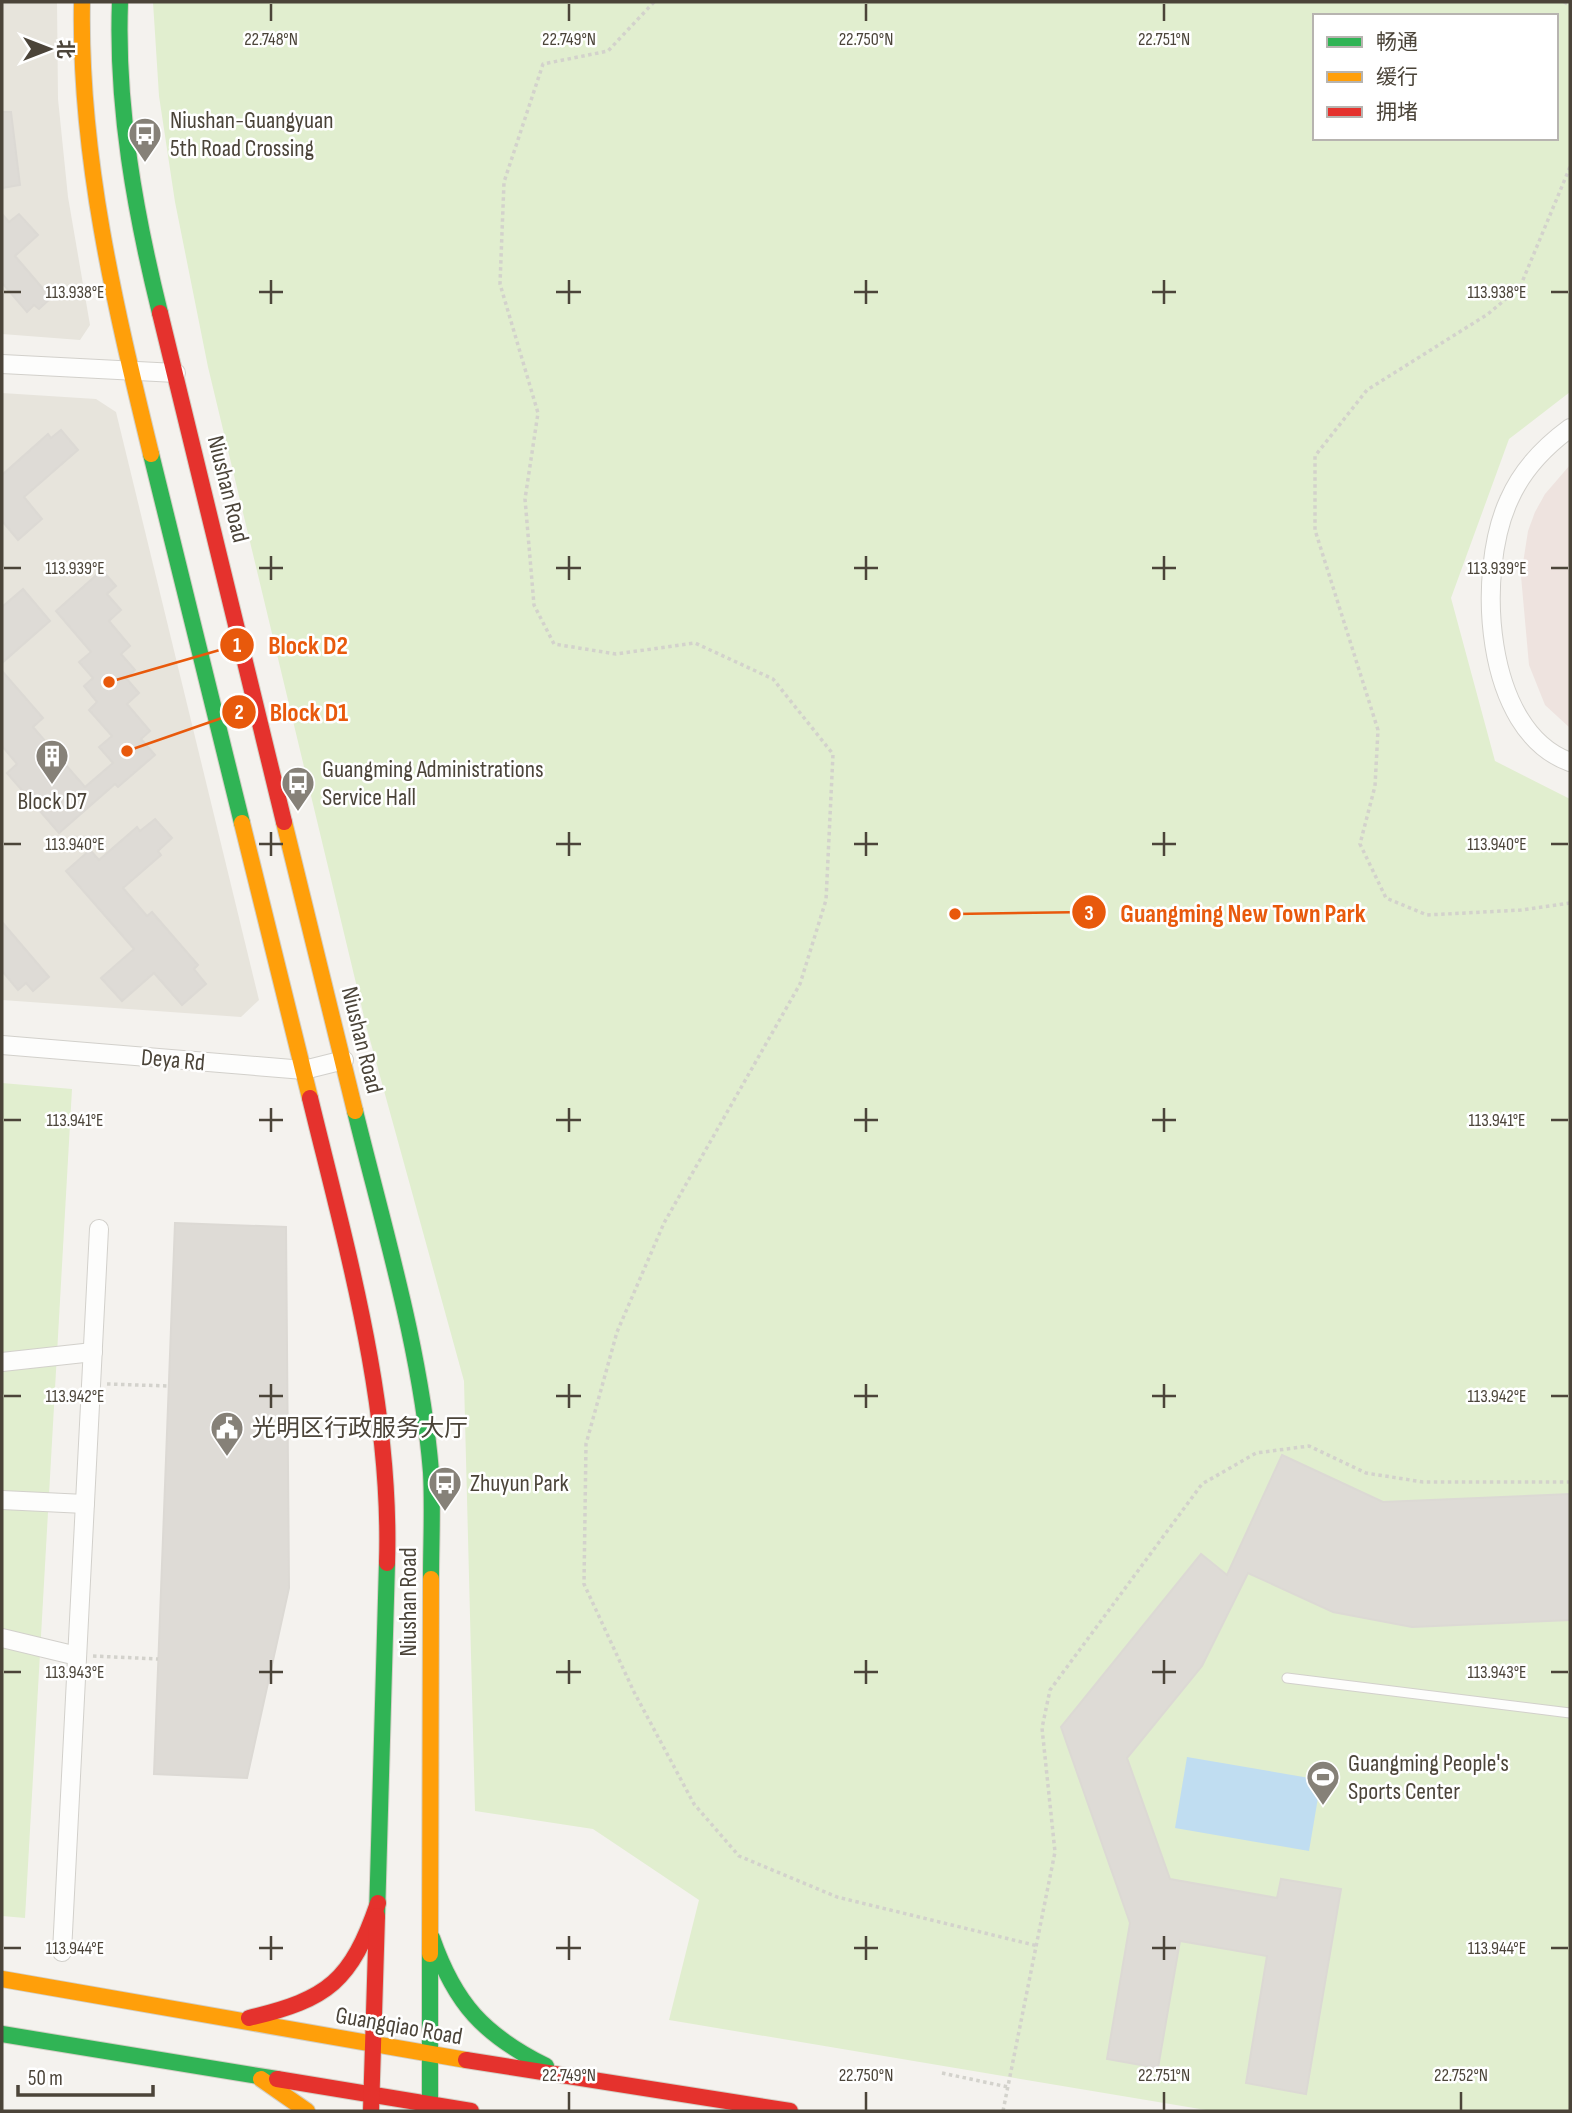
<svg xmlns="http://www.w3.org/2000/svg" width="1572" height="2113" font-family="'Sofia Sans Condensed','Noto Sans SC',sans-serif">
<rect width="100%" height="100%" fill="#f4f2ee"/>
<g fill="#e7e4dc">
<path d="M2,2H57L58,99L68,197L90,325L80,340L2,334Z"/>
<path d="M2,393L96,399L116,412L259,1000L241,1017L2,1000Z"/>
</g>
<path fill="#eee3df" d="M1570,465V728L1545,705L1529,665L1521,576L1528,531L1535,512L1545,494Z"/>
<g fill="#e1eecf" fill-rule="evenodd">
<path d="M153,2H1570V392L1509,439L1451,598L1495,761L1570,799V2111H1212L669,2020L699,1900L593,1829L475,1811L464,1381L367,1029L208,367L175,202L159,96ZM1315,16H1556V138H1315Z"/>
<path d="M2,1083L72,1089L25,1918L2,1916Z"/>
</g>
<path fill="#c0ddf1" d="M1187,1757L1321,1780L1309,1851L1175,1828Z"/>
<g fill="#dedbd6" stroke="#dcd9d4" stroke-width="2">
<path d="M2,112H11L20,185L2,188Z"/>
<path d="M2,214L9,222L19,214L38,235L15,256L51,298L39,309L34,305L27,312L2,283Z"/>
<path d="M61,430L78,450L24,497L42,519L18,540L2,521V475L48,434L51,438Z"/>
<path d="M102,570L116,586L107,594L121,610L109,621L130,646L121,654L135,670L126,678L139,693L127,704L150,731L141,739L155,755L118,787L115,784L59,833L7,773L17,764L2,746V671L43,718L33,727L85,787L113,763L99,747L112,736L89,710L97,702L84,686L93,678L79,662L91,652L56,611Z"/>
<path d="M23,589L50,621L2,663V607Z"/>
<path d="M155,819L172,838L158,851L161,855L123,888L147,916L152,912L198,965L194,969L206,984L182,1005L154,973L122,1001L101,978L134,949L66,871L90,850L99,860L137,827L140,831Z"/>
<path d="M2,922L49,977L33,991L26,983L18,990L2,971Z"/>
<path d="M175,1223L286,1227L289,1588L247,1778L154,1774Z"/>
<path d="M1282,1455L1383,1502L1570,1494V1620L1412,1627L1333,1612L1248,1573L1202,1666L1127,1758L1170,1879L1277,1898L1281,1879L1341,1889L1306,2094L1246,2083L1267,1956L1180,1941L1158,2068L1107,2059L1130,1923L1061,1727L1201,1554L1227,1575Z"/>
</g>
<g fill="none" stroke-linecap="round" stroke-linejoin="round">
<defs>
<path id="lane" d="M1287,1678L1570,1713"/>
<g id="street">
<path d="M2,364L176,373"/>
<path d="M1570,428C1544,447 1522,470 1509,500C1476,571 1483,731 1570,762"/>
<path d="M2,1045L304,1070L344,1060"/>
<path d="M2,1362L93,1352"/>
<path d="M2,1500L85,1504"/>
<path d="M2,1638L77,1656"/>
<path d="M62,1952L99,1229"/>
</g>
<g id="fast">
<path d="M120,2C116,107 135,212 160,313"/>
<path d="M151,454L242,823"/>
<path d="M355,1111C384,1229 421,1350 431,1472C433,1507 431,1543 431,1579"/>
<path d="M377,1916L387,1563"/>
<path d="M432,1938C455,2004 484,2035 546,2066"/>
<path d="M2,2034L277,2079"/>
<path d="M430,2111V1954"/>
</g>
<g id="slow">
<path d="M82,2C79,156 115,306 151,454"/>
<path d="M284,822L355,1111"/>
<path d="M242,823L310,1098"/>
<path d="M430,1954L431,1579"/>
<path d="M2,1979L466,2060"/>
<path d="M261,2079L307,2111"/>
</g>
<g id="jam">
<path d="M160,313L284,822"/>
<path d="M310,1098C347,1250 392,1405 387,1563"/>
<path d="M249,2018C329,1999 351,1981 378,1903"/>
<path d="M466,2060L790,2111"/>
<path d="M277,2079L471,2111"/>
<path d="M371,2111L377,1916"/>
</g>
</defs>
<use href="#lane" stroke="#d2d0cb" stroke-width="11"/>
<use href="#street" stroke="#d2d0cb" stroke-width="20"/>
<use href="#fast" stroke="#d3cfc5" stroke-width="18"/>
<use href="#slow" stroke="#d3cfc5" stroke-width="18"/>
<use href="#jam" stroke="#d3cfc5" stroke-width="18"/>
<g stroke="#d3d2cc" stroke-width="3.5" stroke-dasharray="3.5 3.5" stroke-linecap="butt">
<path d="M654,2L608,51L543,64L504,182L500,284L538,413L525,499L534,605L554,644L616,654L695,643L773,679L833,754L826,900L800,984L664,1223L617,1332L586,1444L584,1584L634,1692L694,1804L739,1856L837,1897L1038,1946"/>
<path d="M1564,2L1570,5"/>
<path d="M1570,167L1520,287L1488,314L1367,390L1315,456V530L1378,730L1375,786L1360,844L1386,898L1427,915L1521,910L1570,903"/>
<path d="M107,1384L169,1386"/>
<path d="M93,1656L158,1659"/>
<path d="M942,2073L1008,2087"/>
<path d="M1003,2111L1055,1852L1042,1728L1050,1690L1202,1484L1256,1453L1309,1446L1366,1473L1423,1482H1570"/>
</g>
<use href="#lane" stroke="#fdfdfc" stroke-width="9"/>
<use href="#street" stroke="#fdfdfc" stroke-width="18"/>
<use href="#fast" stroke="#30b455" stroke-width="16"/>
<use href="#slow" stroke="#ff9f0a" stroke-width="16"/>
<use href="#jam" stroke="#e5322d" stroke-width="16"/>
</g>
<path fill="none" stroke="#4b4439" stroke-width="2.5" d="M271,4V21M569,4V21M866,4V21M1164,4V21M271,280V304M569,280V304M866,280V304M1164,280V304M4,292H21M259,292H283M556,292H581M854,292H878M1152,292H1176M1551,292H1568M271,556V580M569,556V580M866,556V580M1164,556V580M4,568H21M259,568H283M556,568H581M854,568H878M1152,568H1176M1551,568H1568M271,832V856M569,832V856M866,832V856M1164,832V856M4,844H21M259,844H283M556,844H581M854,844H878M1152,844H1176M1551,844H1568M271,1108V1132M569,1108V1132M866,1108V1132M1164,1108V1132M4,1120H21M259,1120H283M556,1120H581M854,1120H878M1152,1120H1176M1551,1120H1568M271,1384V1408M569,1384V1408M866,1384V1408M1164,1384V1408M4,1396H21M259,1396H283M556,1396H581M854,1396H878M1152,1396H1176M1551,1396H1568M271,1660V1684M569,1660V1684M866,1660V1684M1164,1660V1684M4,1672H21M259,1672H283M556,1672H581M854,1672H878M1152,1672H1176M1551,1672H1568M271,1936V1960M569,1936V1960M866,1936V1960M1164,1936V1960M4,1948H21M259,1948H283M556,1948H581M854,1948H878M1152,1948H1176M1551,1948H1568M569,2092V2110M866,2092V2110M1164,2092V2110M1461,2092V2110"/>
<defs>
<symbol id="bus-pin" viewBox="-11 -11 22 30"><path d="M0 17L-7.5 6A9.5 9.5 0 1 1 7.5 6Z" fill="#868178" stroke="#fff"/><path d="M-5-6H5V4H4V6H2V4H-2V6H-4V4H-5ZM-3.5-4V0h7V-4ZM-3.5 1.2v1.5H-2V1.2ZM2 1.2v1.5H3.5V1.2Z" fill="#fff"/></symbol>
<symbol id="building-pin" viewBox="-11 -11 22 30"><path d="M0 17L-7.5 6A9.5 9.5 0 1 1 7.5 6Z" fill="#868178" stroke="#fff"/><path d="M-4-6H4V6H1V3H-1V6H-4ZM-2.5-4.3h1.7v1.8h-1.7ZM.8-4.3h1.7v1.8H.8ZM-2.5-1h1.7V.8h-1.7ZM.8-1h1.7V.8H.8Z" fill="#fff"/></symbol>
<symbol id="civic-pin" viewBox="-11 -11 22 30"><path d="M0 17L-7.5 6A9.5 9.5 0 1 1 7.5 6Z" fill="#868178" stroke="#fff"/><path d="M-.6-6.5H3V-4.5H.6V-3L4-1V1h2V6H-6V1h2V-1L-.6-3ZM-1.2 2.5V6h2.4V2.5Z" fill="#fff"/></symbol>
<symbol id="stadium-pin" viewBox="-11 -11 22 30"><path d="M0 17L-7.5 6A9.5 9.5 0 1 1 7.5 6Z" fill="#868178" stroke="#fff"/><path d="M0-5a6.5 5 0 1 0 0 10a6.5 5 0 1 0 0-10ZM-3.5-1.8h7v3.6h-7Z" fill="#fff"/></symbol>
</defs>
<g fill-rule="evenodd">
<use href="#bus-pin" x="126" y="115" width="38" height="52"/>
<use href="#building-pin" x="33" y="737" width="38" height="52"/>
<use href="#bus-pin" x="279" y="764" width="38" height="52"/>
<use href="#civic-pin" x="208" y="1409" width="38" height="52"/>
<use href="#bus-pin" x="426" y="1464" width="38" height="52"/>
<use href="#stadium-pin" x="1304" y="1758" width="38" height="52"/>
</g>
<g text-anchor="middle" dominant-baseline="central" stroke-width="5" stroke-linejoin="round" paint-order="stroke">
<g font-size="24" fill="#4b4439" stroke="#fff" text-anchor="start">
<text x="170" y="120">Niushan-Guangyuan<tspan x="170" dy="28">5th Road Crossing</tspan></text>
<text x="322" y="769">Guangming Administrations<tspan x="322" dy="28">Service Hall</tspan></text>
<text x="52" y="801" text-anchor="middle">Block D7</text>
<text x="252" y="1428">光明区行政服务大厅</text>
<text x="470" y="1483">Zhuyun Park</text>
<text x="1348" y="1763">Guangming People's<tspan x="1348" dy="28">Sports Center</tspan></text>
</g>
<g font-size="24" fill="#4b4439" stroke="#fff">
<text transform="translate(228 489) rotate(76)">Niushan Road</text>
<text transform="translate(362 1040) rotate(76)">Niushan Road</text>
<text transform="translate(173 1060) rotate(5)">Deya Rd</text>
<text transform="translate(408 1602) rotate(-90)">Niushan Road</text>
<text transform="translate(399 2026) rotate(10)">Guangqiao Road</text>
</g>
</g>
<g font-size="18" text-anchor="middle" fill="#4b4439" stroke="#fff" stroke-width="5" stroke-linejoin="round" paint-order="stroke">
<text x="271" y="45">22.748°N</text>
<text x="569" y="45">22.749°N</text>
<text x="866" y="45">22.750°N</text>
<text x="1164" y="45">22.751°N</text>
<text x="1497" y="298">113.938°E</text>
<text x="75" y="298">113.938°E</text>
<text x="1497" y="574">113.939°E</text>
<text x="75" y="574">113.939°E</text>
<text x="1497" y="850">113.940°E</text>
<text x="75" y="850">113.940°E</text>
<text x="1497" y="1126">113.941°E</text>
<text x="75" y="1126">113.941°E</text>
<text x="1497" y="1402">113.942°E</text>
<text x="75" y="1402">113.942°E</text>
<text x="1497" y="1678">113.943°E</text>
<text x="75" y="1678">113.943°E</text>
<text x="1497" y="1954">113.944°E</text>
<text x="75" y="1954">113.944°E</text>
<text x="569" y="2081">22.749°N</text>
<text x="866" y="2081">22.750°N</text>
<text x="1164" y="2081">22.751°N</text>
<text x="1461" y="2081">22.752°N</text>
</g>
<path fill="none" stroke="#e8590c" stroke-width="2.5" d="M109 682L237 645M127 751L239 712M955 914L1089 912"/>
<g fill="#e8590c" stroke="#fff" stroke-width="2.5">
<circle cx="109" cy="682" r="7"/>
<circle cx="127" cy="751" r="7"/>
<circle cx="955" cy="914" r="7"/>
<circle cx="237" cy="645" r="18"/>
<circle cx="239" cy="712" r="18"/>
<circle cx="1089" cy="912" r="18"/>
</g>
<g font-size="21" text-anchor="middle" font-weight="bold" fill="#fff">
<text x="237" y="652">1</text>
<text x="239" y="719">2</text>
<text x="1089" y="920">3</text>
</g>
<g font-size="26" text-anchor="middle" font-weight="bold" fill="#e8590c" stroke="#fff" stroke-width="5" stroke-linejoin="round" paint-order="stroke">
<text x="308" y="654">Block D2</text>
<text x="309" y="721">Block D1</text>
<text x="1243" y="922">Guangming New Town Park</text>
</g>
<rect width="1572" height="2113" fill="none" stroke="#4b4439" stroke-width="7"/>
<rect x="1313" y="14" width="245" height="126" fill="#ffffff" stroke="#b7b4b0" stroke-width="2"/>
<rect x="1327" y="37" width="35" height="10" fill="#30b455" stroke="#b7b4b0" stroke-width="2"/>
<text x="1376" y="49" font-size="21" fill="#4b4439">畅通</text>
<rect x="1327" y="72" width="35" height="10" fill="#ff9f0a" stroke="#b7b4b0" stroke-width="2"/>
<text x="1376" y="84" font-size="21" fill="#4b4439">缓行</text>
<rect x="1327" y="107" width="35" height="10" fill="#e5322d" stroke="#b7b4b0" stroke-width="2"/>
<text x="1376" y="119" font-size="21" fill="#4b4439">拥堵</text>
<g transform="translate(49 49) rotate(90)" stroke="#ffffff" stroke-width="5" paint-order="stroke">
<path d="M0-5L12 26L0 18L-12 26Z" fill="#4b4439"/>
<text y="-10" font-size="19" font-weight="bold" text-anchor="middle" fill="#4b4439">北</text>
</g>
<path d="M18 2085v10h135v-10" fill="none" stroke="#4b4439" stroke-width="3.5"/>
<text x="28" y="2085" font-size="21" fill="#4b4439" stroke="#ffffff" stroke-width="5" paint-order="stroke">50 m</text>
</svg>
